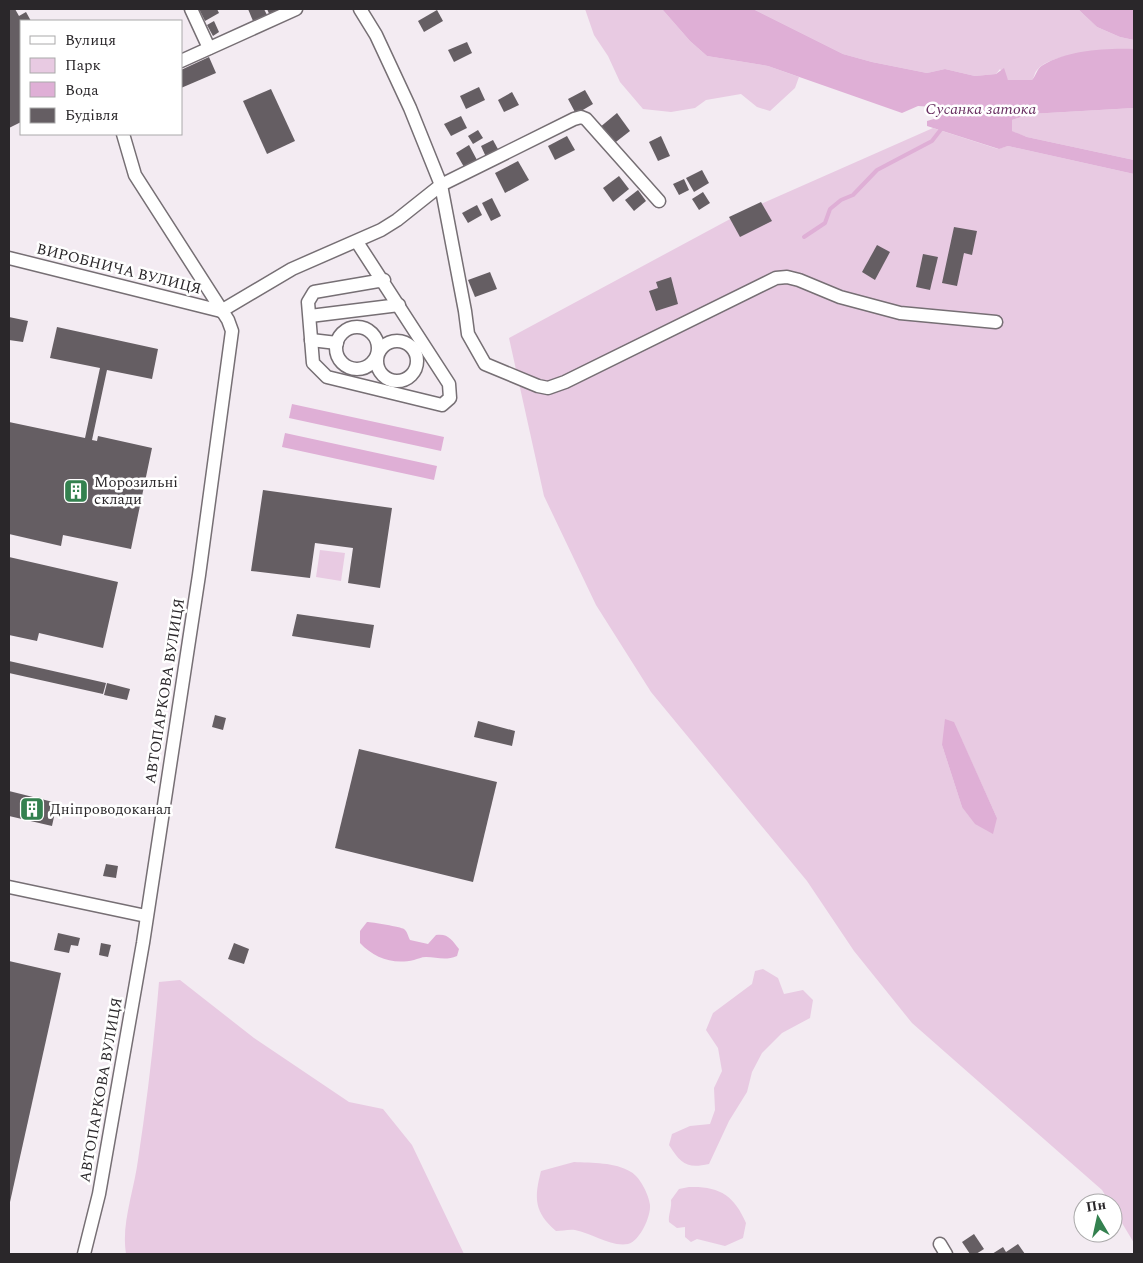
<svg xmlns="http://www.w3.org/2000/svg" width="1143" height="1263" font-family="Spectral,serif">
<rect width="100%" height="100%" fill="#f3ebf2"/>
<g fill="#e8cae2" fill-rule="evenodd">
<path d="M585,9H662L690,41L707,56L768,66L799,77L795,88L770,111L757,107L741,94L706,100L695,108L671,112L643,109L620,82L608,56L594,35Z"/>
<path d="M753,9H1078L1097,27L1120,37L1134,40V49C1114,49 1050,52 1037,70C1034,73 1035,76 1032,80H1008L1000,69L996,74L975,76L945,69L927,73L872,62L843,54Z"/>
<path d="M1134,108V160L1027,137L1011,131L1012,120L1030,114Z"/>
<path d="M933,128L998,149L1008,146L1134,174V1243L1113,1208V1203H1110L1102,1190L912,1023L854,951L807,881L651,692L596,605L544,496L509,338L745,211ZM962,741L997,818L962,807L942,745Z"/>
<path d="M320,550L345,553L341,581L316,577Z"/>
<path d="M763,969L778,978L784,994L803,990L813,1000L810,1018L782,1033L762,1053L752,1072L747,1092L729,1121L709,1164C687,1169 681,1164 669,1145L672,1134L690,1126L710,1124L715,1110L714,1088L722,1071L718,1048L706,1030L713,1013L752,984L755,971Z"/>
<path d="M180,980L254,1038L349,1102L383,1109L412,1145L464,1254H126C121,1224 134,1191 138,1160C147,1101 154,1042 159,982Z"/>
<path d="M574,1162C592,1163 615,1162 631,1172C640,1177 649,1195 650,1205C651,1216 640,1241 628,1244C610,1247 592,1233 575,1230C569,1229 562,1231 556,1231C534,1212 534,1198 541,1171Z"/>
<path d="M689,1187C719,1186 734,1195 746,1223L743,1238L725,1246L697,1239L691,1242L685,1237V1227L677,1228L669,1222C668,1215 672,1208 671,1200L679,1189Z"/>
</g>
<g fill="#dfafd6">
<path d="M662,9H753L843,54L872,62L927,73L945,69L975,76L996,74L1004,68L1008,80H1032C1037,75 1036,69 1043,65C1068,50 1106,48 1134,49V108L1030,114L1012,120V131L1027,137L1134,160V174L1008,146L999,149L927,126V121L937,118L940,112L935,107L918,106L902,113L768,66L707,56L690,41Z"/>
<path d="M1078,9H1134V40L1120,37L1097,27Z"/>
<path d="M292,404L444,437L441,451L289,418Z"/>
<path d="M285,433L437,466L434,480L282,447Z"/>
<path d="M945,719L954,722L997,818L993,834L975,824L962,807L942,745Z"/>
<path d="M367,922C372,922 401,927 404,929C407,931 408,936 410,940L428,944L436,935C448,933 452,940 459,949L457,956C445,961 437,957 426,957C421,957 418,959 414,960C393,965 374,958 360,943V931Z"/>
</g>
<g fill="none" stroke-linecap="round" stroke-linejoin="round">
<path stroke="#dfafd6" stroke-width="4" d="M804,237L825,223L830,209L841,200L853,195L877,170L932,141L942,128"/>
</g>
<g fill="#655e63">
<path d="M9,9H15L19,16L26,12L31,21H21V122L9,128Z"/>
<path d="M199,9H217L219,13L205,21Z"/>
<path d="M248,9H264L267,15L253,21Z"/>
<path d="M267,9H281L283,12L271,18Z"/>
<path d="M437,10L443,21L424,32L418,21Z"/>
<path d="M214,21L219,32L213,36L207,25Z"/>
<path d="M467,42L472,53L454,62L448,50Z"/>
<path d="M209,57L216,73L181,88V70Z"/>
<path d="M479,87L485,100L466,109L460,96Z"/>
<path d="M271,89L295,141L267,154L243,101Z"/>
<path d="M585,90L593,104L576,114L568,99Z"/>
<path d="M512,92L519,105L504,112L498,100Z"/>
<path d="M617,113L630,131L612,145L599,128Z"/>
<path d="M461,116L467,128L451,136L444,124Z"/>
<path d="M478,130L483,138L473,144L468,136Z"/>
<path d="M567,136L575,150L555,160L548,146Z"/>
<path d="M661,136L670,156L658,161L649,142Z"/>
<path d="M493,140L499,151L486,157L481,146Z"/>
<path d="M469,145L477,160L464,167L456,153Z"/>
<path d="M518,161L529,180L505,193L495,173Z"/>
<path d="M702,170L709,183L694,192L686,178Z"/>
<path d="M619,176L629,189L613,202L603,188Z"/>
<path d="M684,179L689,190L679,195L673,184Z"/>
<path d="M638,190L646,201L634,211L625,200Z"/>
<path d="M703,192L710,203L699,210L692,199Z"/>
<path d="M492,198L501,216L491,221L482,203Z"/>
<path d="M761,202L772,221L740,237L729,217Z"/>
<path d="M477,205L482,215L468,223L462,213Z"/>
<path d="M954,227L977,231L972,255L964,253L957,286L942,283Z"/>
<path d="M877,245L890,252L875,280L862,272Z"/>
<path d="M923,254L938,257L930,290L916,287Z"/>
<path d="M490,272L497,289L475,297L468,280Z"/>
<path d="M671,277L678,304L656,311L649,291L658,288L656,282Z"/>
<path d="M9,317L28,321L23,342L9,340Z"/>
<path d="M57,327L158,349L152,379L107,370L92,440L97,441L98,436L152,448L131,549L63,535L61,546L9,534V422L85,438L100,368L50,358Z"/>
<path d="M263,490L392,508L380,588L348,583L353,548L315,543L310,578L251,571Z"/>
<path d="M9,557L118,582L103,648L39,633L37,641L9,635Z"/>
<path d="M297,614L374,625L370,648L292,636Z"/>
<path d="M9,661L106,683L103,694L9,673Z"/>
<path d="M107,683L130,689L127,700L104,695Z"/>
<path d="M215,715L226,718L223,730L212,727Z"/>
<path d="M478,721L515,731L512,746L474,737Z"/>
<path d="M359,749L497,782L473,882L335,848Z"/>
<path d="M9,791L57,803L52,826L9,816Z"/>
<path d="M106,864L118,866L116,878L103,876Z"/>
<path d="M58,933L80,938L78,946L71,945L69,953L54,950Z"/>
<path d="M101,943L111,945L108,957L99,955Z"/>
<path d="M234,943L249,949L244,964L228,959Z"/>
<path d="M9,961L61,973L10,1202H9Z"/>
<path d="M974,1234L984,1249L976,1254H970L962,1242Z"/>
<path d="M1018,1244L1025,1254H992L1003,1247L1006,1252Z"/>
</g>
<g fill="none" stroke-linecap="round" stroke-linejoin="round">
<defs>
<g id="street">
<path d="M191,9L209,48"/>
<path d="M360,9L376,35L410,108L441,185L465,311L468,334L485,364L538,386L548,388L565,382L776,278L787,277L799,280L840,297L900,313L996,322"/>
<path d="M181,61L296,9"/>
<path d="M357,242L449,384L450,398L442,405L327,377L313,363L308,302L314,292L384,280"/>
<path d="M9,258L221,311"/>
<path d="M221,311L292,269L381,230L397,220L441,185L574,119L581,117L586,119L659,201"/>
<path d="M310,316L399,305"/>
<circle cx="357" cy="348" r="21"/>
<path d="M311,340L337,343"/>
<circle cx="397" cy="361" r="20"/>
<path d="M9,887L146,916"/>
<path d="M940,1244L946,1254"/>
<path d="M84,1254L99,1194L143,943L199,575L232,331L228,320L135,175L123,134"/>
</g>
</defs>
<use href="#street" stroke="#766f74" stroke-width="15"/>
<use href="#street" stroke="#fff" stroke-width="12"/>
</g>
<defs>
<symbol id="building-square" viewBox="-11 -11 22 22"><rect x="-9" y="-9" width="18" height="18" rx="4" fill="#34814f" stroke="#fff"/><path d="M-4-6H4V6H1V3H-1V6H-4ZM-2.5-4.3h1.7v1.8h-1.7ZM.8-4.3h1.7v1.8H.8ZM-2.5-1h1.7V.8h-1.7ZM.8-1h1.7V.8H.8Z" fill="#fff"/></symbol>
</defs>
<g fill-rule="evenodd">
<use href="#building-square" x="62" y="477" width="28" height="28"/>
<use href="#building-square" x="18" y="795" width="28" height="28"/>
</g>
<g text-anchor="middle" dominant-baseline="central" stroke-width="5" stroke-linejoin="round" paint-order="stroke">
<g font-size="15" fill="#2a272a" stroke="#fff">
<text transform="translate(119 269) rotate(14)">ВИРОБНИЧА ВУЛИЦЯ</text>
<text transform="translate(165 691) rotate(-81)">АВТОПАРКОВА ВУЛИЦЯ</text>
<text transform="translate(101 1090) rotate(-80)">АВТОПАРКОВА ВУЛИЦЯ</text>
</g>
<g font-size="15" fill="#2a272a" stroke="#fff" text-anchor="start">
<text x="94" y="482">Морозильні<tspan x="94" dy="17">склади</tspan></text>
<text x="50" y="809">Дніпроводоканал</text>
</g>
<g font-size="16" font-style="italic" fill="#693062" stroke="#fff">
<text x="981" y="109">Сусанка затока</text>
</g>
</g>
<rect width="1143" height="1263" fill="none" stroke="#2a272a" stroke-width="20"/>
<rect x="20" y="20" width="162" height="115" fill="#ffffff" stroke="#aaa9aa"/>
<rect x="30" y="36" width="25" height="8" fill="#ffffff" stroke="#aaa9aa"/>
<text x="65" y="45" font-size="15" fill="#2a272a">Вулиця</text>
<rect x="30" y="58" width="25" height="15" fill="#e8cae2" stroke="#aaa9aa"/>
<text x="65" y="70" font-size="15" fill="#2a272a">Парк</text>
<rect x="30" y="82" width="25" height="15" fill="#dfafd6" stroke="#aaa9aa"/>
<text x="65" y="95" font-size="15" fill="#2a272a">Вода</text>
<rect x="30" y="108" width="25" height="15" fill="#655e63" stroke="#aaa9aa"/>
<text x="65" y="120" font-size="15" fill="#2a272a">Будівля</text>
<g transform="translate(1098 1218) rotate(351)"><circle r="24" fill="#ffffff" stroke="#aaa9aa"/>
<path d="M0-4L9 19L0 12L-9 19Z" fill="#34814f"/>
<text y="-8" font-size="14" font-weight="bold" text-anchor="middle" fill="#2a272a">Пн</text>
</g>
</svg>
